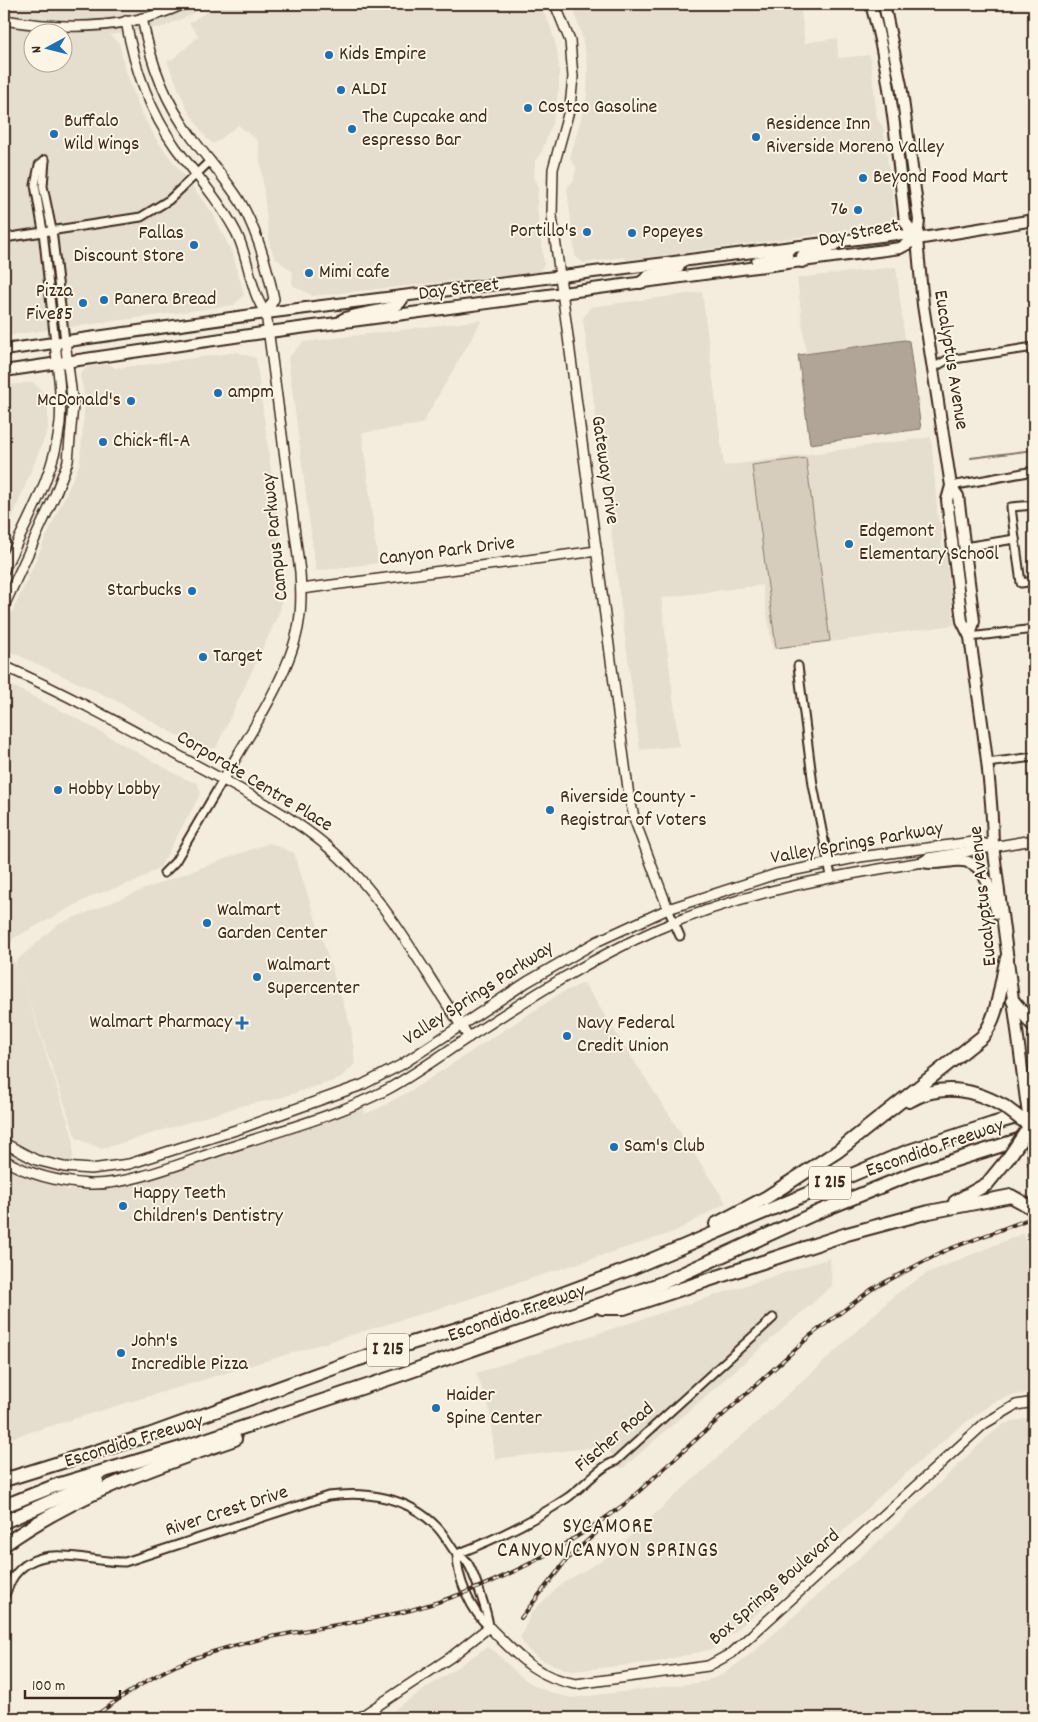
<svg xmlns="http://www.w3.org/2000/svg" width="1038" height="1722" font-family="Dekko,sans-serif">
<rect width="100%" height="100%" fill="#f4eddd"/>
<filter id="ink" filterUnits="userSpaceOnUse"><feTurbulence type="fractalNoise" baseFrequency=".02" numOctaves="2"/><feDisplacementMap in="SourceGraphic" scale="10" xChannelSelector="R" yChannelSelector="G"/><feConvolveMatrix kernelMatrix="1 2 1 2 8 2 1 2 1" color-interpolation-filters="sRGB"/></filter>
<g filter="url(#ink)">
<g fill="#e5ddce" fill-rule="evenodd">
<path d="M4,4H210L186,17L163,27L110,35L119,43L125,69L139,108L156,139L213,214L233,255L244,295L234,305L4,336ZM32,32H62V62H32Z"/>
<path d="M219,4H539L550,25L557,49L559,68V88L553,121L542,151L535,161L534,177L538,185L537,206L544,265L538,272L313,296L294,286L292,282L293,272L275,258L270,246L258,141L238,125L217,142L213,143L206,138L187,109L167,61L173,59L199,36L189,23Z"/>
<path d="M572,4H800L805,43L837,38L838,58L870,55L877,118L883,127L895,213V217L890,225L626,260L625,257L584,263L575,256L567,188L574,180L576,167L570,158L587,97L588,66L581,33Z"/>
<path d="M896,267L905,340L806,354L797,278Z"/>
<path d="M702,292L724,466L931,437L938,520L941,524L942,549H945L954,625L773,650L762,585L661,598L679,746L640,750L583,319L590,307Z"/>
<path d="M482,320L422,424L362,433L378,563L316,571L288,358L303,342Z"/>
<path d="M237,352L256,358L285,576L280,611L216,748L201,749L113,699L11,652L4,651V630L80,463L85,398L80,375L87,367L109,364L115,368L151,364Z"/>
<path d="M33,382L48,397V429L4,538V386Z"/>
<path d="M4,682L74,717L183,778L197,783L201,793L160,867L137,881L94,895L14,938L6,949L18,969L15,962L58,924L165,881L269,843L294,853L351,1027L355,1064L339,1079L273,1100L244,1105L102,1149L76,1138L19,970L73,1137V1157L66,1190L129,1186L364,1107L365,1114L377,1109L412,1090L561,993L584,983L726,1203L674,1232L450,1305L4,1440Z"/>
<path d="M1024,1233L1034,1282V1392L1010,1396L992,1403L957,1429L881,1495L761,1610L713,1649L657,1662L571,1671L539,1659L528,1650L520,1638L532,1612L564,1582L606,1558L815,1370L896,1294L927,1273Z"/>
<path d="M830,1258L832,1286L622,1469L605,1446L495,1459L489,1407L476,1373Z"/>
<path d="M1034,1416V1718H382L487,1647L493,1650L520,1676L535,1686L552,1693L572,1698L704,1682L722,1675L752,1653L891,1530L986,1438L1004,1424Z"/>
</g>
<path fill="#d6cdbd" stroke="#887c6e" d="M806,458L830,641L776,648L752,465Z"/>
<path fill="#b0a596" stroke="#817466" d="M905,340L909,341L921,429L810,444L798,355Z"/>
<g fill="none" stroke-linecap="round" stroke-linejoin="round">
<path stroke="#817466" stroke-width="2" d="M971,458L1034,450"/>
<defs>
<g id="minor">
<path d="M45,160L39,165L35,185L43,231L55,343"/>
<path d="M45,160L43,186L52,230L65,341"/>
<path d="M4,238L141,217L169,200L210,161"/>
<path d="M933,368L947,360L1034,347"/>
<path d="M951,486L1034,471"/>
<path d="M1015,539L1011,507L1034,505"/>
<path d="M964,547L1015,539L1021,583L1034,581"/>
<path d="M970,637L1034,629"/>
<path d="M798,666L813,785L831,876"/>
<path d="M987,763L1034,757"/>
<path d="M164,873L175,862L223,780"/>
<path d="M668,909L680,936"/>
<path d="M457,1554C496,1539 533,1521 567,1498C583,1487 600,1466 616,1461L773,1318"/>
<path d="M457,1554C457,1579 471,1611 489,1627"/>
<path d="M4,1597C7,1590 10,1582 14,1576C41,1540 88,1563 125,1562L328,1496C367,1491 408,1497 437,1527C444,1534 449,1544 455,1552C458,1556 464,1558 467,1562C474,1572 488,1614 489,1627"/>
</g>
<g id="tertiary">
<path d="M555,4L570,41L573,77L570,107L553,169L552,216L629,796L635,821L668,909"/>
<path d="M142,18C151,64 165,102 193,139C209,161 227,180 241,203C258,233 267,265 274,299L266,313"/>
<path d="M4,20C63,30 128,30 184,4"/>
<path d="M126,21C134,67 148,109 176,148C197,176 219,200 236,232C249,257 250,293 266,313L300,572C301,589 302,605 299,622C292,672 248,736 223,780"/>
<path d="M4,570C25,524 55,475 60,423C62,397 58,370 55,343"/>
<path d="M301,589L597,551"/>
<path d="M4,606L55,495L68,461L73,405L65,341"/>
<path d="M4,666C69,695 130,729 192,763C247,793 309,823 352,870C398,919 430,982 469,1037"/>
<path d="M4,1143L36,1160L64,1167L91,1169L129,1164L239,1129L362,1085L401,1065L527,982L598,941L668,909L776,874L860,857L973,842L990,845"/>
<path d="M4,1160C30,1175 59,1182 89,1184C128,1186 187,1161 224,1149C278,1131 337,1116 388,1089C417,1073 444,1053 472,1035C532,996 592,958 658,929C743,892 832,876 923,862L928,858C964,853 998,845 1034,840"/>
<path d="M359,1718L451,1657L489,1627C517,1655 535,1677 576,1684L708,1666L732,1653L984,1424L1016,1405L1034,1402"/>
</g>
<g id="secondary">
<path d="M871,4C891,74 897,149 905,222L917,239"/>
<path d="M884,4L901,85L919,220L917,239L923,305L951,486L947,500L962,621L970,637C979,706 992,776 993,845L1026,1100"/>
<path d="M757,262L787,256L789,248"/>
<path d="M802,262V256L805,253L826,250L837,243"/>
<path d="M640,283L650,275L678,268L681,262"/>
<path d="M343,319C360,312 383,312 397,305C401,303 402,300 404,296"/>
<path d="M4,350L266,313L897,234L917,239"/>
<path d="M4,371L269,332L900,248L917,239L1034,220"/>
<path d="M951,486L958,496L974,621L970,637"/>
<path d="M923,862C933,865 943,862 954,861C986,857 989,889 997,913"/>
<path d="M1033,1150L1034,1163"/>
</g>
<g id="motorway">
<path d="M1013,1001L1034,1026"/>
<path d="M909,1101C942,1082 974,1089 1005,1107"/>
<path d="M955,1202L987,1184L1009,1157"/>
<path d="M716,1224L767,1197L838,1151L982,1037C999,1017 1000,984 1007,958"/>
<path d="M602,1308H624L847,1234L929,1212L1011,1196L1034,1209"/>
<path d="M4,1480L146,1436L356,1360L516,1311L632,1268L906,1152L992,1124L1034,1112"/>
<path d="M4,1506L57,1485L181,1448L394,1377L662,1283L818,1212L914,1173L1028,1137"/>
<path d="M4,1522L97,1481"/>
<path d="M4,1545C71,1496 157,1466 235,1439"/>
</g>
</defs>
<use href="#minor" stroke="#3b2a1e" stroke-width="11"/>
<use href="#tertiary" stroke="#3b2a1e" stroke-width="12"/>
<use href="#secondary" stroke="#3b2a1e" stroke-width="14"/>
<use href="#motorway" stroke="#3b2a1e" stroke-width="16"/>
<use href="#minor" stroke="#fcf5e5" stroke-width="7"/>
<use href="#tertiary" stroke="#fcf5e5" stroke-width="9"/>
<use href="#secondary" stroke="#fcf5e5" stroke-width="10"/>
<use href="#motorway" stroke="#fcf5e5" stroke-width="12"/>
<defs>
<g id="rail">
<path d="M521,1618L568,1558L596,1533"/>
<path d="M92,1718C119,1699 145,1680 175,1666C246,1634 335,1629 411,1610C490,1589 560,1552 626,1503L811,1335L872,1289L944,1251L1034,1217"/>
</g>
</defs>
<use href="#rail" stroke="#3b2a1e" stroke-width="4"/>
<use href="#rail" stroke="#fcf5e5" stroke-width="2" stroke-dasharray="5.5" stroke-linecap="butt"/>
<defs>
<path id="secondary-bridge" d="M1026,1100L1033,1150"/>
<path id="motorway-bridge" d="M1005,1107L1030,1126L1009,1157"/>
</defs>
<use href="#secondary-bridge" stroke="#3b2a1e" stroke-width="14" stroke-linecap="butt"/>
<use href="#motorway-bridge" stroke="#3b2a1e" stroke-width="16" stroke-linecap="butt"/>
<use href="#secondary-bridge" stroke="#fcf5e5" stroke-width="10"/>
<use href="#motorway-bridge" stroke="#fcf5e5" stroke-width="12"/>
</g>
</g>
<g fill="#1f6fb2" stroke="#fcf5e5" stroke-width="2">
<circle cx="329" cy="55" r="5"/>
<circle cx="341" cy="90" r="5"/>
<circle cx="528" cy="108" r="5"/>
<circle cx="352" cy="129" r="5"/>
<circle cx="54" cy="134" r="5"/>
<circle cx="756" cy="137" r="5"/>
<circle cx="863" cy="178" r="5"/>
<circle cx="858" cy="210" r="5"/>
<circle cx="587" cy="232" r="5"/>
<circle cx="632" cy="233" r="5"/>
<circle cx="194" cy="245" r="5"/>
<circle cx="309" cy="273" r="5"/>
<circle cx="104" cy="300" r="5"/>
<circle cx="83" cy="303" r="5"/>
<circle cx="218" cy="393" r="5"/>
<circle cx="131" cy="401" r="5"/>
<circle cx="103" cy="442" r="5"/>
<circle cx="849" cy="544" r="5"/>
<circle cx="192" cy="591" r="5"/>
<circle cx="203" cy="657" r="5"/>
<circle cx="58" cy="790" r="5"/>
<circle cx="550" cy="810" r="5"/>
<circle cx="207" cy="923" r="5"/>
<circle cx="257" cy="977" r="5"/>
<path d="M239.5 1015.5h5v5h5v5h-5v5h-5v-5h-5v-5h5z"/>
<circle cx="567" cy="1036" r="5"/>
<circle cx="614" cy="1147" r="5"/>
<circle cx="123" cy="1206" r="5"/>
<circle cx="121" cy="1353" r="5"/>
<circle cx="436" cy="1408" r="5"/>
</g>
<g text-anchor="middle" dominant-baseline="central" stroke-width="4" stroke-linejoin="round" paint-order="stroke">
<g fill="#fcf5e5" stroke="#75675a" stroke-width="1">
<rect x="809" y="1166.5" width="42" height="33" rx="4"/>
<rect x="367" y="1333.5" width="42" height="33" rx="4"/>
</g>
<g font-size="19" font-weight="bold" fill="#3b2a1e">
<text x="830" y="1183">I 215</text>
<text x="388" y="1350">I 215</text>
</g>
<g font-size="20" fill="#3b2a1e" stroke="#fcf5e5" text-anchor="start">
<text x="339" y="55">Kids Empire</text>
<text x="351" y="90">ALDI</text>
<text x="538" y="108">Costco Gasoline</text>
<text x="362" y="118">The Cupcake and<tspan x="362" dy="23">espresso Bar</tspan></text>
<text x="64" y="122">Buffalo<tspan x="64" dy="23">Wild Wings</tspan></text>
<text x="766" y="125">Residence Inn<tspan x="766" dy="23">Riverside Moreno Valley</tspan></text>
<text x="873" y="178">Beyond Food Mart</text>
<text x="848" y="210" text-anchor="end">76</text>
<text x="577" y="232" text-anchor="end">Portillo's</text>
<text x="642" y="233">Popeyes</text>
<text x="184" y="234" text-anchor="end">Fallas<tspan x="184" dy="23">Discount Store</tspan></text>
<text x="319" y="273">Mimi cafe</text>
<text x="73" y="292" text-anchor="end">Pizza<tspan x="73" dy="23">Five85</tspan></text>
<text x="114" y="300">Panera Bread</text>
<text x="228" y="393">ampm</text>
<text x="121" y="401" text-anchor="end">McDonald's</text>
<text x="113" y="442">Chick-fil-A</text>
<text x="859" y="532">Edgemont<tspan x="859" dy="23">Elementary School</tspan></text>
<text x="182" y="591" text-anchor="end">Starbucks</text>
<text x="213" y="657">Target</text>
<text x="68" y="790">Hobby Lobby</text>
<text x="560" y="798">Riverside County -<tspan x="560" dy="23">Registrar of Voters</tspan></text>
<text x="217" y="911">Walmart<tspan x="217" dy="23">Garden Center</tspan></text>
<text x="267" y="966">Walmart<tspan x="267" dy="23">Supercenter</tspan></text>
<text x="232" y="1023" text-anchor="end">Walmart Pharmacy</text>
<text x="577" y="1024">Navy Federal<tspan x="577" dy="23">Credit Union</tspan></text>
<text x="624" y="1147">Sam's Club</text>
<text x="133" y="1194">Happy Teeth<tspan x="133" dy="23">Children's Dentistry</tspan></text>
<text x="131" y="1342">John's<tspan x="131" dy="23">Incredible Pizza</tspan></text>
<text x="446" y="1396">Haider<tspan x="446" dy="23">Spine Center</tspan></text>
</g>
<g font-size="20" fill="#3b2a1e" stroke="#fcf5e5">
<text transform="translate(859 234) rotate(-11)">Day Street</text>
<text transform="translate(459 290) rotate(-7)">Day Street</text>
<text transform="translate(950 360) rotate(81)">Eucalyptus Avenue</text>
<text transform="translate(604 470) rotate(82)">Gateway Drive</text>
<text transform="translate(276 537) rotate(-96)">Campus Parkway</text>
<text transform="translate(447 552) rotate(-7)">Canyon Park Drive</text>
<text transform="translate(254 782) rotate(31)">Corporate Centre Place</text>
<text transform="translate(857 844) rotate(-10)">Valley Springs Parkway</text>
<text transform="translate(984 896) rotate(-96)">Eucalyptus Avenue</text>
<text transform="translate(479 994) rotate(-33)">Valley Springs Parkway</text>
<text transform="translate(935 1149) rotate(-19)">Escondido Freeway</text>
<text transform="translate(517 1314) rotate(-19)">Escondido Freeway</text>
<text transform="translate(615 1438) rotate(-40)">Fischer Road</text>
<text transform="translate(134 1442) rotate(-17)">Escondido Freeway</text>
<text transform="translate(227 1512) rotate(-18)">River Crest Drive</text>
<text transform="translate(775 1588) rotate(-41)">Box Springs Boulevard</text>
</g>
<g font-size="21" letter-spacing="1" fill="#3b2a1e" stroke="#fcf5e5">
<text x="608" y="1528">SYCAMORE<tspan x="608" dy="24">CANYON/CANYON SPRINGS</tspan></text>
</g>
</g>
<rect width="1038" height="1722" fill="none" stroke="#fcf5e5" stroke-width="20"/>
<rect x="10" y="10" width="1018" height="1702" fill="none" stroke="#3b2a1e" stroke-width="2" filter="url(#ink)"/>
<g transform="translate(48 48) rotate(263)"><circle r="24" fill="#fcf5e5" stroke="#afa495"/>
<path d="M0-4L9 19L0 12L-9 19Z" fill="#1f6fb2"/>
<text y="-8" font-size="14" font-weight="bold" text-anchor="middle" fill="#3b2a1e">N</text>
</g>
<path d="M25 1690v8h95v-8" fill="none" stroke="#3b2a1e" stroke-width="2.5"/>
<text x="32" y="1690" font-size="15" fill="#3b2a1e" stroke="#fcf5e5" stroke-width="4" paint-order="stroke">100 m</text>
</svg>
